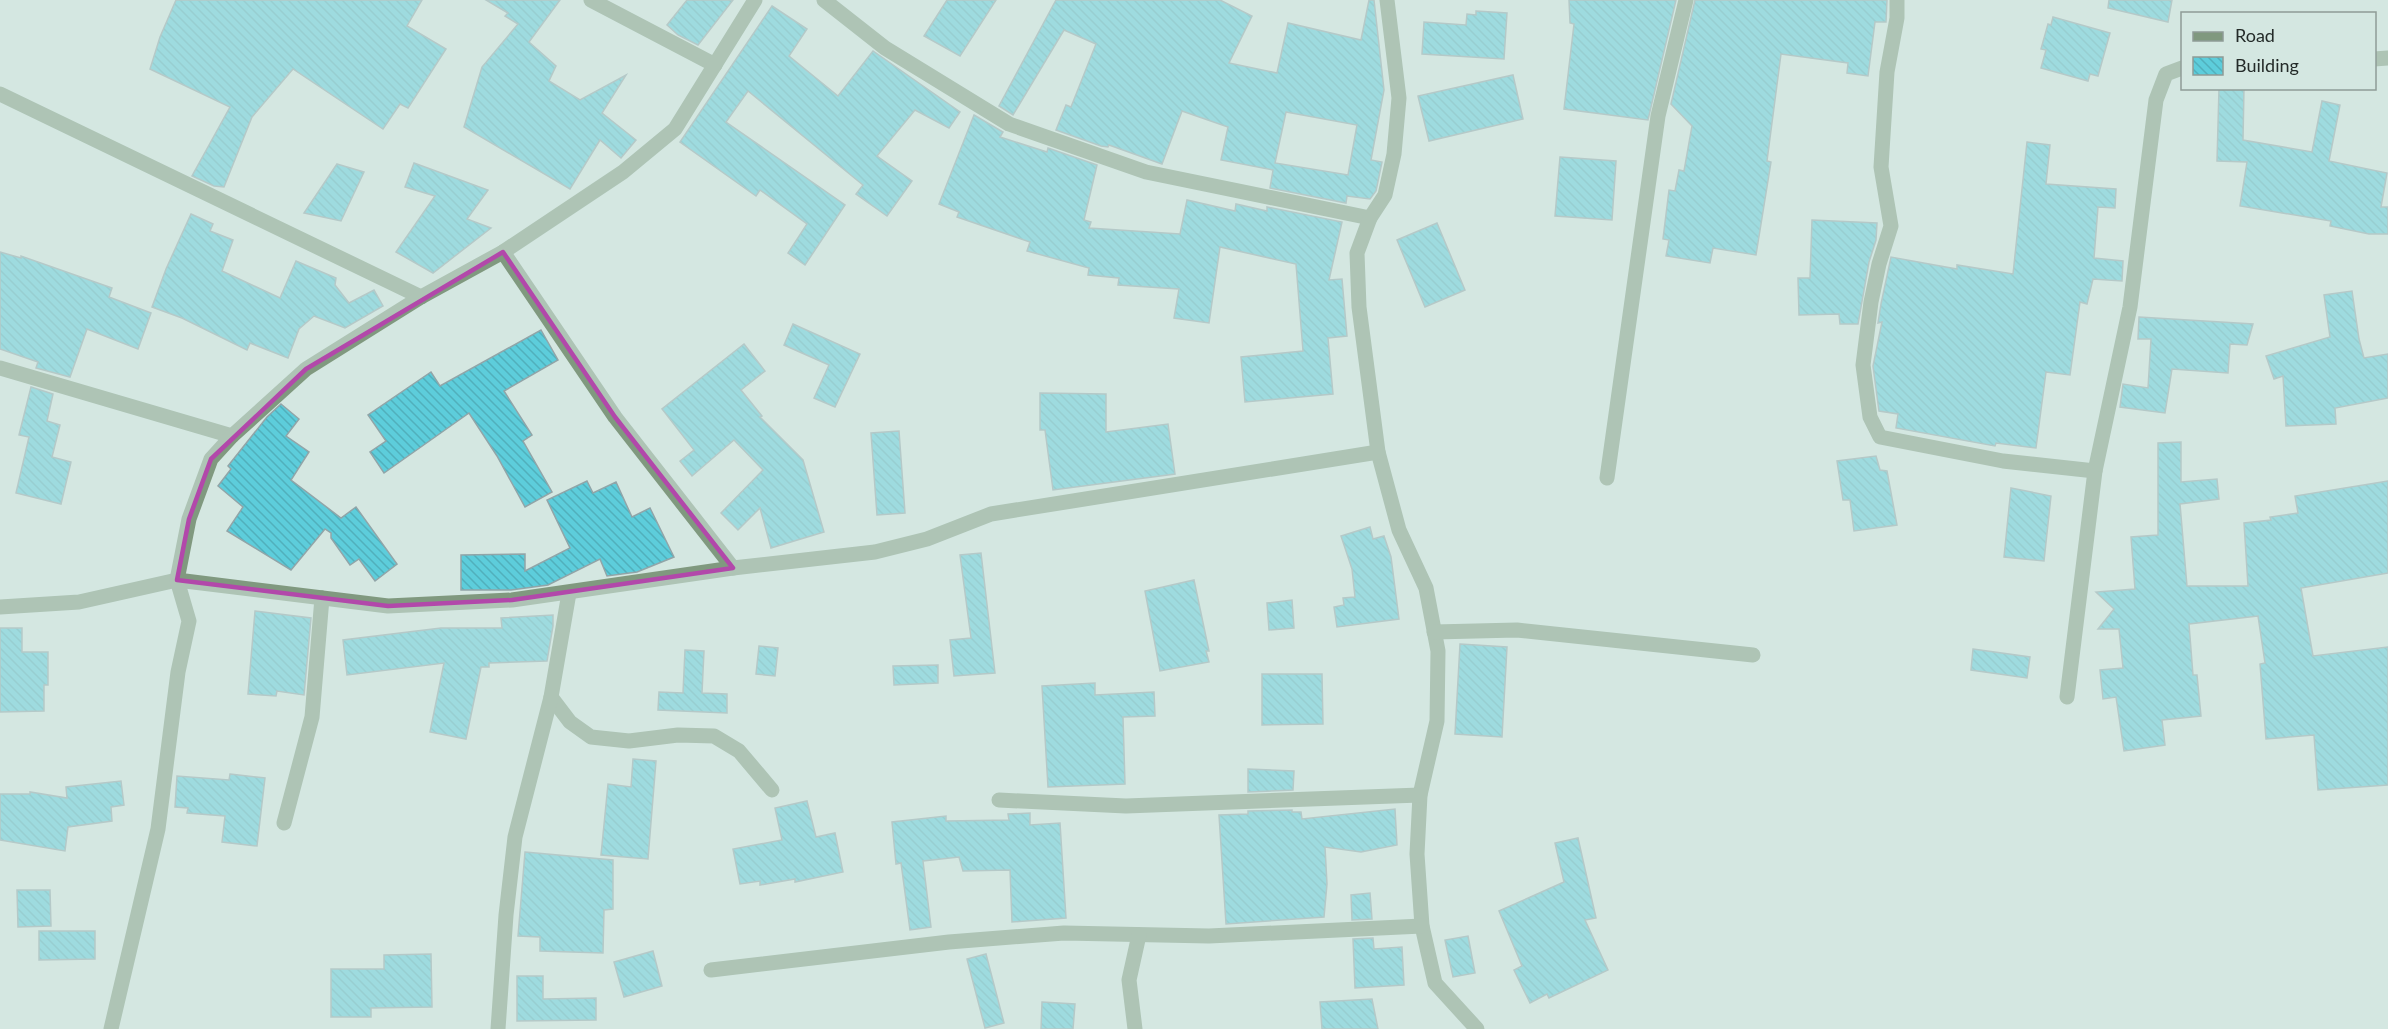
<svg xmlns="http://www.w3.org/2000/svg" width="2388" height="1029" font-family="Lato,sans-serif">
<defs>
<pattern id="building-back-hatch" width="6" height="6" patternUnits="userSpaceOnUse" patternTransform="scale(1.5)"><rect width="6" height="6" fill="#5dcddb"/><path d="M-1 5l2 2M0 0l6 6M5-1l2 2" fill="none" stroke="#51b0bc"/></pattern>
</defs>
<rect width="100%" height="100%" fill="#d4e7e1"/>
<g fill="url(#building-back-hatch)" stroke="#91a5a8" stroke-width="1.5" fill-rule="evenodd">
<path d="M176,0H422L407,26L446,49L408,108L400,104L383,129L293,69L252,117L224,187L214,186L192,176L230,107L150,69L160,37Z"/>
<path d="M486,0H560L529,42L556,66L549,81L580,100L626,75L602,113L636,140L621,158L600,140L570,189L464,127L482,67L518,24L505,16L508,13Z"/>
<path d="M687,0H733L698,45L678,35L667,25Z"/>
<path d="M947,0H996L960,56L924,36Z"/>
<path d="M1056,0H1220L1252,16L1229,63L1277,73L1288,23L1361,40L1369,0H1374L1384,90L1371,160L1382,162L1376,191L1370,199L1347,196L1346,203L1270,188L1273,170L1221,160L1228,127L1182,111L1162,164L1109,145L1108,147L1101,146L1056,130L1066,105L1071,107L1096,44L1064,30L1013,115L999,106ZM1286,112L1357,125L1348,175L1275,163Z"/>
<path d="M1569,0H1676L1648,120L1564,109L1574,24L1570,23Z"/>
<path d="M1695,0H1887L1886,22H1875L1868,76L1847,73L1848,63L1781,54L1767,161L1771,162L1756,255L1713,248L1710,263L1666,256L1669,240L1663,239L1669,190L1675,191L1679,170L1684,171L1692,126L1671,104Z"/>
<path d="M2109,0H2172L2168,22L2108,8Z"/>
<path d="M772,6L807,29L789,56L838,96L873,51L960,112L949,128L915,110L877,156L912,181L887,216L856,194L863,185L748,91L726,122L845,205L805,265L788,253L807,224L760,190L756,196L680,142Z"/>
<path d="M1476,11L1507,13L1504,59L1422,54L1424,22L1466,25L1467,14L1476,15Z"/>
<path d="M2053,17L2110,33L2098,76L2090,74L2088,81L2041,68L2046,50L2041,49L2048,24L2051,25Z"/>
<path d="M1513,75L1523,119L1429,141L1418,96Z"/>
<path d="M2219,88H2244L2243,140L2312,152L2322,101L2340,105L2329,161L2387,173L2381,207H2388V234H2369L2330,226L2331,221L2240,206L2247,162L2217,161Z"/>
<path d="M974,115L1003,132L1000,137L1047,152L1048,148L1097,165L1084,220L1091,222L1089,228L1180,234L1187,200L1235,211L1236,204L1267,211V207L1342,222L1329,280L1342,279L1347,336L1328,338L1333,394L1245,402L1241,357L1303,351L1296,264L1220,247L1209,323L1174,318L1179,289L1118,285L1119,278L1088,275L1089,268L1027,251L1030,242L957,217L959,212L939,204Z"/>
<path d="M2027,142L2050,145L2046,184L2116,189L2115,208L2098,207L2094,258L2123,261L2122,281L2093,279L2087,304L2080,302L2070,375L2046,372L2036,448L1996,443L1995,446L1896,428L1898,414L1879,411L1873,366L1882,322L1878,323L1881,304L1891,257L1957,269V265L2013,274Z"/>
<path d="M1560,157L1616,161L1612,220L1555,216Z"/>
<path d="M414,163L488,190L467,219L491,228L433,273L396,252L435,196L405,187Z"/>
<path d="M337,164L364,172L341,221L304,213Z"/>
<path d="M191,214L213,224L210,231L233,240L222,271L280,298L296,261L336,278L335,285L349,303L374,290L383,306L345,328L314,316L299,329L288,358L250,343L247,350L182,318L152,307L166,269Z"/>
<path d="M1812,220L1877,223L1876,240L1869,262L1858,324H1840L1839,314L1799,315L1798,278H1810Z"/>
<path d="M1437,223L1465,290L1425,307L1397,240Z"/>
<path d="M0,252L21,258V256L112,288L109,297L151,313L138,349L87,329L70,377L36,368L38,362L0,349Z"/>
<path d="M2352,291L2359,339L2364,358L2388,354V398L2335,408L2336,424L2286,426L2283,376L2274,379L2266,356L2330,337L2324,295Z"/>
<path d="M2139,317L2253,324L2247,345L2230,344L2228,373L2172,369L2165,413L2120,407L2123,384L2148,388L2151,339H2138Z"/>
<path d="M793,324L860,354L835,407L814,398L829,365L784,345Z"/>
<path d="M541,330L558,360L504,391L532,435L523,441L552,492L525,507L497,456L469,413L384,473L370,452L386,441L368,415L431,372L440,386Z"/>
<path d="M744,344L765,371L741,390L762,416L760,417L803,460L824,532L771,548L760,508L738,530L721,513L763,470L734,440L692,476L680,461L694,450L662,409Z"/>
<path d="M31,387L53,394L47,421L60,425L52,457L71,462L61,504L16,493L29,437L19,435Z"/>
<path d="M1040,393L1106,394V432L1168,424L1175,474L1053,490L1045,430H1040Z"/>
<path d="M281,404L299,419L286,436L309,452L291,480L341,518L356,507L397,564L375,581L359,559L350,565L331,538V533L325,529L291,570L227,531L243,507L218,486L231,469L228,466L267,417Z"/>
<path d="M899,431L905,513L877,515L871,433Z"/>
<path d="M2181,442V482L2217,479L2219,499L2180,504L2187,586H2248L2244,523L2271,520L2270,517L2298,513L2295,496L2388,481V573L2301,588L2313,656L2388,647V785L2318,790L2314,735L2266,739L2260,664L2265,663L2258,616L2189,624L2193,675H2197L2201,716L2162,720L2165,745L2124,751L2116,697L2103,699L2100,670L2123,668L2119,629H2098L2114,609L2096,592L2135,589L2131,537L2158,535V443Z"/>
<path d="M1876,456L1880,470L1887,471L1897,525L1854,531L1850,500H1843L1837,461Z"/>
<path d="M587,481L593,493L616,482L632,517L650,508L674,557L637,572L607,576L600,559L548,585L511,590H461V555L525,554V571L570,548L547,500Z"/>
<path d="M2011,488L2051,496L2044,561L2004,557Z"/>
<path d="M1370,527L1373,539L1384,536L1391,557L1399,619L1337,627L1334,607L1344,605L1343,598L1355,597L1352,569L1341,536Z"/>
<path d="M981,553L995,673L954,676L950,640L971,638L960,555Z"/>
<path d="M1194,580L1209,651H1206L1209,662L1160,671L1145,591Z"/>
<path d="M1292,600L1294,628L1269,630L1267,603Z"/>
<path d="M255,611L311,618L304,695L277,691L276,696L248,694Z"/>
<path d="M553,615V626L547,661L489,663V667H481L466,739L430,732L444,663L347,675L343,640L441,628H502L501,618Z"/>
<path d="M0,628H22V652H48V685H44V711L0,712Z"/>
<path d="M1460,644L1507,647L1502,737L1455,734Z"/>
<path d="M759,646L778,648L775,676L756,674Z"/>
<path d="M1973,649L2030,657L2027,678L1971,670Z"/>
<path d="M685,650L704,651L702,693L727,694V713L658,710L659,692L683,693Z"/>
<path d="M938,665V683L894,685L893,666Z"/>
<path d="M1262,674H1322L1323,724L1262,725Z"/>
<path d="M1095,683V695L1154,692L1155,716L1123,717L1125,784L1048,787L1042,686Z"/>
<path d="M633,759L656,761L648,859L601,855L608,784L631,787Z"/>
<path d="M1248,769L1294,771L1293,790L1248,792Z"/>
<path d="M230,774L265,778L257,846L222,842L225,816L187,813L188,808L175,807L177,776L229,780Z"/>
<path d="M121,781L124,805L111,807L112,821L68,827L65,851L0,840V794H30V792L67,798L66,787Z"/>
<path d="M807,801L816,837L835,833L843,872L795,882V879L760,885V881L740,884L733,849L782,840L775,808Z"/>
<path d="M1395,809L1397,845L1361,852L1325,847L1327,884L1324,917L1226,924L1219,815L1248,814V811L1292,810V812H1301L1302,819Z"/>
<path d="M1030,813V825L1060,823L1066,918L1012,922L1010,870L963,871L959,857L923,861L931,927L910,930L901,863L896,864L892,822L946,816V821L1009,820L1008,814Z"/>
<path d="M1578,838L1596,918L1585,920L1608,970L1549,998L1547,994L1530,1003L1514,970L1522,966L1499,911L1564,882L1555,843Z"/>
<path d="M525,852L613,860V909L604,910L603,953L540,951V937L518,936Z"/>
<path d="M17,890H50L51,926L18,927Z"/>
<path d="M1370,893L1372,919L1352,920L1351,895Z"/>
<path d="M39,931H95V959L39,960Z"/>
<path d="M1468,936L1475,973L1453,977L1445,940Z"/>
<path d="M1373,938L1374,949L1402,947L1404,985L1355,988L1353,939Z"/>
<path d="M653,951L662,986L624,997L614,962Z"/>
<path d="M431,954L432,1007L371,1008V1017H331V969H384V955Z"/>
<path d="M986,954L1004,1023L985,1028L967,959Z"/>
<path d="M517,976H543V999L596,998V1020L517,1021Z"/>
<path d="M1372,999L1378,1029H1322L1320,1002Z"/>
<path d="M1042,1002L1075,1004L1073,1029H1041Z"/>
</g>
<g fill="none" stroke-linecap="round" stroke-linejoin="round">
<g stroke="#80997f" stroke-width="15">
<path d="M591,0L715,65"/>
<path d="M824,0L885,48L1009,124L1146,172L1370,218"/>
<path d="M1387,0L1399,98L1394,154L1385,195L1370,218L1357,253L1359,307L1378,452L1399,530L1426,588L1438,651L1437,721L1420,795L1417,854L1422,926L1435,983L1477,1029"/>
<path d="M1897,0V18L1887,72L1881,167L1891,226L1879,264L1871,302L1863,365L1870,417L1880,437L2003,461L2095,471"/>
<path d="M2374,59L2388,58"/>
<path d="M0,94L421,297"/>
<path d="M503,252L615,417L733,568"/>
<path d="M0,368L232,436"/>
<path d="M1607,478L1658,116L1686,0"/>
<path d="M0,607L79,602L177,580L388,606L512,600L733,568L875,552L927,539L991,514L1378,452"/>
<path d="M1434,632L1517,630L1753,655"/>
<path d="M551,697L570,722L591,737L629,741L678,735L714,736L739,751L772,790"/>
<path d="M2067,697L2095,471L2130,307L2156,100L2166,74L2182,68"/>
<path d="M999,800L1126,806L1420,795"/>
<path d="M284,823L312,717L322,598"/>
<path d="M711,970L949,942L1064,933L1209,936L1422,926"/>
<path d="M111,1029L158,829L178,672L189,621L177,580L189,519L211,459L232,436L306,369L421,297L503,252L623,172L675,129L755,0"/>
<path d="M498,1029L506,915L515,837L551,697L569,593"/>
<path d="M1135,1029L1129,980L1139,935"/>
</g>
</g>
<path d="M0 0H2388V1029H0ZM503,252L615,417L733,568L512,600L388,606L177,580L189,519L211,459L306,369Z" fill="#d4e7e1" fill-opacity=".55" fill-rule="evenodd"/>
<path fill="none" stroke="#b248aa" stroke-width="4.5" stroke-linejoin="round" d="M503,252L615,417L733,568L512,600L388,606L177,580L189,519L211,459L306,369Z"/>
<rect x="2181" y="12" width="195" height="78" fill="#d4e7e1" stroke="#8e9c97" stroke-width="1.5"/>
<rect x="2193" y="32" width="30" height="9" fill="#80997f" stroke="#8e9c97" stroke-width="1.5"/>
<text x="2235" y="42" font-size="18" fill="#242b29">Road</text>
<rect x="2193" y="57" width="30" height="18" fill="url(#building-back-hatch)" stroke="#8e9c97" stroke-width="1.5"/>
<text x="2235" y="72" font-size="18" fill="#242b29">Building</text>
</svg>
